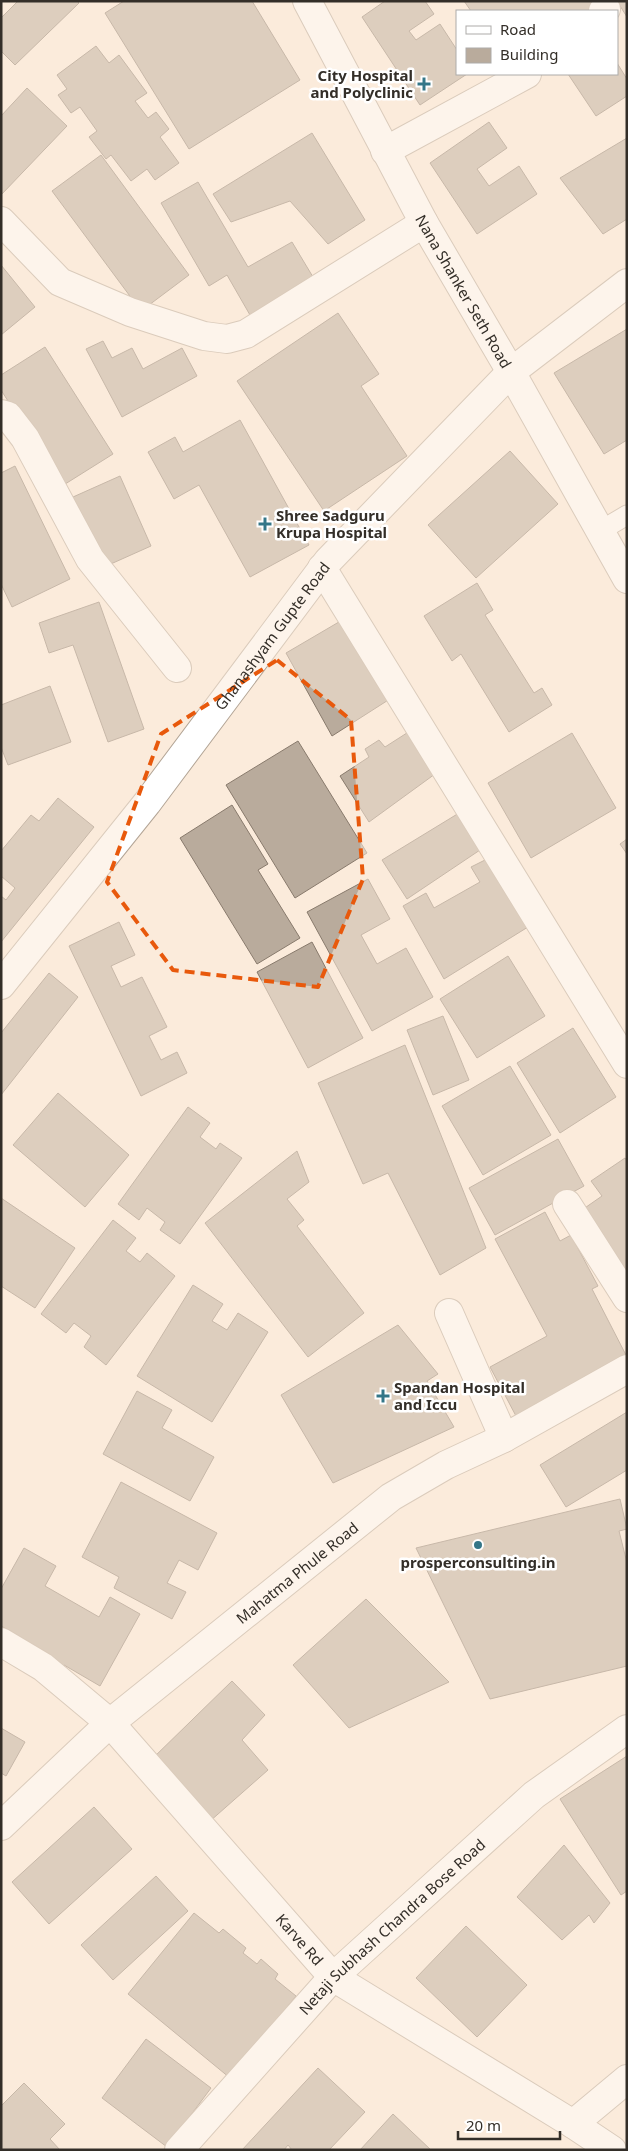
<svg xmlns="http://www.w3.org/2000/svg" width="628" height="2151" font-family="'Noto Sans',sans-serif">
<rect width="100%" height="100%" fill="#fbebdb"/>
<g fill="#b9ab9c" stroke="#887a6c">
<path d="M18,1H77L79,3L15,65L1,51V18Z"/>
<path d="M124,1H252L300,80L189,149L105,13Z"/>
<path d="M385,1H425L434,14L409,31L416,40L440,24L457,50V74H467L420,105L362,17Z"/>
<path d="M464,1H593L599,11H471Z"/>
<path d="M617,1H627V17Z"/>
<path d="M96,46L109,63L119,55L147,93L135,101L148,118L156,112L169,129L160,137L179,163L155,180L147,169L131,181L111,155L106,159L89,137L97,131L80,107L71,113L58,95L67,89L57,75Z"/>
<path d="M617,63L627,79V96L596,116L568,74H617Z"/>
<path d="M27,88L67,126L1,195V116Z"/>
<path d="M489,122L507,148L477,169L489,186L519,166L537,194L477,234L430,163Z"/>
<path d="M312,133L365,220L328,244L290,201L231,222L213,194Z"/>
<path d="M627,138V219L603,234L560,178Z"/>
<path d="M101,155L189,275L141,311L52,191Z"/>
<path d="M198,182L248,267L292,242L313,277L250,315L227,275L209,286L161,203Z"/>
<path d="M1,265L35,307L1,335Z"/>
<path d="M338,313L379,374L361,386L407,456L324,511L237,381Z"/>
<path d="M627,329V440L604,454L554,373Z"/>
<path d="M103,341L112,358L132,348L143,369L182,348L197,376L122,417L86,349Z"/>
<path d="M45,347L113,454L62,486L1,390V375Z"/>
<path d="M240,420L309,545L250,577L199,485L174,499L148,452L175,437L183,452Z"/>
<path d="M510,451L558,504L476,578L428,525Z"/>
<path d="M15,466L70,579L12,607L1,584V473Z"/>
<path d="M120,476L151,546L104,567L73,497Z"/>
<path d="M477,583L493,610L485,615L534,693L542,688L552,705L509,732L461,654L452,661L424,616Z"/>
<path d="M99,602L144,729L108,742L73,645L49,653L39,623Z"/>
<path d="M344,619L393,697L332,736L286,653Z"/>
<path d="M50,686L71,742L8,765L1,747V705Z"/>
<path d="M410,731L435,774L369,822L340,776L369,757L365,749L379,740L385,747Z"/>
<path d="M572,733L616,808L531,858L488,783Z"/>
<path d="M298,741L367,853L295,898L226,785Z"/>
<path d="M58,798L94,827L1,942V896L6,900L15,888L1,876V851L31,815L39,821Z"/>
<path d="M232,805L268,864L258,870L300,938L257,964L180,838Z"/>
<path d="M459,813L483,848L407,899L382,860Z"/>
<path d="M627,839V854L620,844Z"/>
<path d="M489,858L528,927L444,979L403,906L426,893L434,908L480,882L471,867Z"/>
<path d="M368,879L390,919L361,935L377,964L406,948L433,997L372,1031L307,912Z"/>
<path d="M119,922L135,955L111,966L121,987L142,977L167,1027L149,1036L161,1060L177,1052L187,1073L141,1096L69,946Z"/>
<path d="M312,942L363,1038L308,1068L257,972Z"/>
<path d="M508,956L545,1016L477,1058L440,999Z"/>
<path d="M49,973L78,997L1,1095V1033Z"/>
<path d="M443,1016L469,1080L433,1095L407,1030Z"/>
<path d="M573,1028L616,1097L560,1133L517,1063Z"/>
<path d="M405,1045L486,1248L440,1275L388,1173L363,1184L318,1083Z"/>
<path d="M510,1066L551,1135L483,1175L442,1106Z"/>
<path d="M58,1093L129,1155L85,1207L13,1145Z"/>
<path d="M188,1107L210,1123L200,1137L216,1149L220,1143L242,1158L180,1244L160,1230L165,1222L147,1208L139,1220L118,1204Z"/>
<path d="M558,1139L584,1186L495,1235L469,1188Z"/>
<path d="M297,1151L309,1182L287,1199L304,1220L297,1226L364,1313L308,1357L205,1223Z"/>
<path d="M625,1158L627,1161V1282L579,1212L602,1196L591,1181Z"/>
<path d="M1,1198L75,1248L35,1308L1,1286Z"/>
<path d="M545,1212L560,1241L571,1235L598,1286L592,1289L627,1357L516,1416L490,1367L547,1336L495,1239Z"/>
<path d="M113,1220L136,1238L126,1251L140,1262L147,1253L175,1276L106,1365L84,1347L91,1336L74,1323L66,1333L41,1314Z"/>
<path d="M193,1285L223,1304L212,1321L227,1330L238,1313L268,1332L212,1422L137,1376Z"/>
<path d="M398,1325L438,1374L427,1381L454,1427L333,1483L281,1395Z"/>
<path d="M137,1391L172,1410L162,1428L214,1457L190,1501L103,1454Z"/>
<path d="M627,1412V1470L566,1507L540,1465Z"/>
<path d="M121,1482L217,1533L198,1570L179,1560L167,1583L186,1592L172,1619L114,1588L119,1577L82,1557Z"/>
<path d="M620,1499L627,1529L619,1531L627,1563V1666L490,1699L416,1548Z"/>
<path d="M24,1548L56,1566L45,1586L99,1617L110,1597L140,1614L100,1686L64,1665L61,1671L7,1641L12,1632L1,1626V1589Z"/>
<path d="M366,1599L449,1682L349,1728L293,1665Z"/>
<path d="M232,1681L265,1715L242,1740L268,1770L209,1822L151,1760Z"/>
<path d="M1,1728L25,1742L6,1776L1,1773Z"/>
<path d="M627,1756V1891L621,1895L560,1799Z"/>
<path d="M94,1807L132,1849L49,1924L12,1882Z"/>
<path d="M564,1845L610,1903L594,1923L589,1915L562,1940L517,1897Z"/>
<path d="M156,1876L188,1911L113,1980L81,1945Z"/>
<path d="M194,1913L219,1933L223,1929L246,1948L243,1953L257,1964L261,1959L278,1974L275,1979L296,1996L230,2078L128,1994Z"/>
<path d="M466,1926L527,1985L477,2037L416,1978Z"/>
<path d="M146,2039L211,2088L167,2147L102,2098Z"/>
<path d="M318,2068L365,2112L329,2150H292L288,2145L284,2150H242Z"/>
<path d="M24,2083L65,2124L50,2139L60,2150H1V2106Z"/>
<path d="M393,2114L431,2150H360Z"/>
</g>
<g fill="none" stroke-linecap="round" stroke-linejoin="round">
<defs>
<path id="lane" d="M600,531L627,515"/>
<g id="street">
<path d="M603,11L606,9"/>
<path d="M385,151L527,74"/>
<path d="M1,221L60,282L130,312L204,336L227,339L246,334L424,223"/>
<path d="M1,414L8,416L25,438L90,559L177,668"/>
<path d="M322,568L627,1064"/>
<path id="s1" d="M1,985L147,803L328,561L511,372L627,283"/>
<path d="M567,1204L627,1298"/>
<path d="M449,1313L504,1438"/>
<path id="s2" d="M1,1642L43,1667L110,1723L333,1977L573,2124L612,2150"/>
<path id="s3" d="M1,1826L110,1723L391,1497L446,1465L504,1438L627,1369"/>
<path d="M573,2124L627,2079"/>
</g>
<g id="secondary">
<path id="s4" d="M307,1L424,223L511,372L627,579"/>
<path id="s5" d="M179,2150L333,1977L534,1795L627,1729"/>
</g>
</defs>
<use href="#lane" stroke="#b3a596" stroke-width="21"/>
<use href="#street" stroke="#b3a596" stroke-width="30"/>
<use href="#secondary" stroke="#b3a596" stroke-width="30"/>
<use href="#lane" stroke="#fff" stroke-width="19"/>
<use href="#street" stroke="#fff" stroke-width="28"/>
<use href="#secondary" stroke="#fff" stroke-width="28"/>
</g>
<path d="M0 0H628V2151H0ZM277,660L351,720L363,879L318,987L173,970L107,882L161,734Z" fill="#fbebdb" fill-opacity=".55" fill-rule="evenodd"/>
<path fill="none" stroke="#e8590c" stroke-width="4" stroke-dasharray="10 6" stroke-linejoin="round" d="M277,660L351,720L363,879L318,987L173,970L107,882L161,734Z"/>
<g fill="#347688" stroke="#fff" stroke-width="2">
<path d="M421.5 76.5h5v5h5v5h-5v5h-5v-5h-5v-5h5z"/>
<path d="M262.5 516.5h5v5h5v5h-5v5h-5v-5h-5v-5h5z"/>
<path d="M380.5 1388.5h5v5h5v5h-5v5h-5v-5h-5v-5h5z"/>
<circle cx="478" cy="1545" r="5"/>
</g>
<g text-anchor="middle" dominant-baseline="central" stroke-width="5" stroke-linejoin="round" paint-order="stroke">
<g font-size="15" font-weight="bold" fill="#332e28" stroke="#fff" text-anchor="start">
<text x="413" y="75" text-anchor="end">City Hospital<tspan x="413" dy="17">and Polyclinic</tspan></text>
<text x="276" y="515">Shree Sadguru<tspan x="276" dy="17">Krupa Hospital</tspan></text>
<text x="394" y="1387">Spandan Hospital<tspan x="394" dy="17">and Iccu</tspan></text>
<text x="478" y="1562" text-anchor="middle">prosperconsulting.in</text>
</g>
<g font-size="15" fill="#332e28" stroke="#fff">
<text stroke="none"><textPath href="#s4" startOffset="330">Nana Shanker Seth Road</textPath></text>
<text stroke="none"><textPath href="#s1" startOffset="442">Ghanashyam Gupte Road</textPath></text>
<text stroke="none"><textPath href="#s3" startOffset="390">Mahatma Phule Road</textPath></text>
<text stroke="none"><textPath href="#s5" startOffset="309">Netaji Subhash Chandra Bose Road</textPath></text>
<text stroke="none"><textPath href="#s2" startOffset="424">Karve Rd</textPath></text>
</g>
</g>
<rect width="628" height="2151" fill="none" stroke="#332e28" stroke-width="5"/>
<rect x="456" y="10" width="162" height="65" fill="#ffffff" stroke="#adaba9"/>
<rect x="466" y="26" width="25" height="8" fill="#ffffff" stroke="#adaba9"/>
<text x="500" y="35" font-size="15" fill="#332e28">Road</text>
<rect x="466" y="48" width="25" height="15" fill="#b9ab9c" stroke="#adaba9"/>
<text x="500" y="60" font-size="15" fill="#332e28">Building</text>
<path d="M458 2131v8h102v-8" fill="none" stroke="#332e28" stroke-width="2.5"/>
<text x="466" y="2131" font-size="15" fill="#332e28" stroke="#ffffff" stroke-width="4" paint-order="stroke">20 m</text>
</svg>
